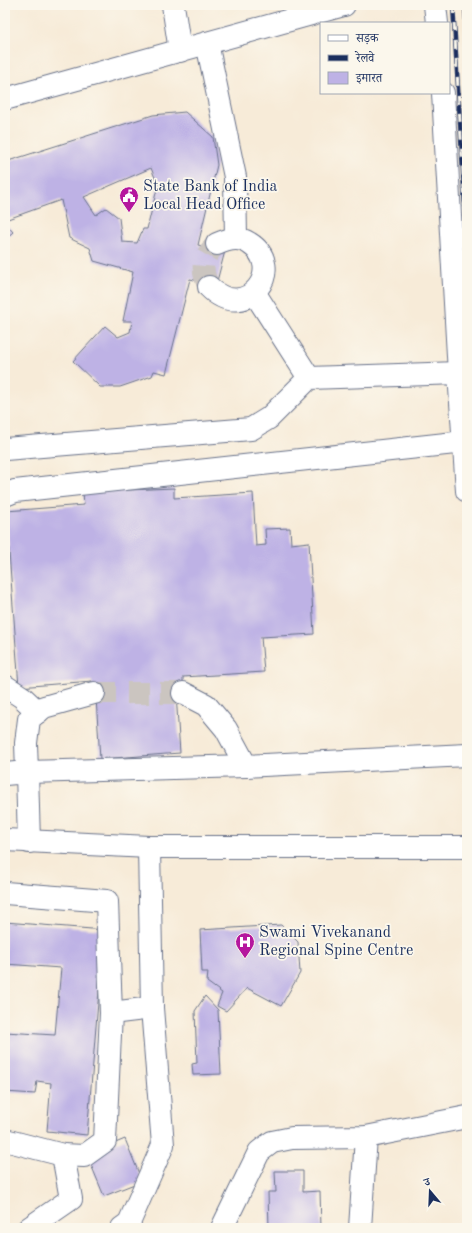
<svg xmlns="http://www.w3.org/2000/svg" width="472" height="1233" font-family="'Old Standard TT','Noto Serif Devanagari',serif">
<rect width="100%" height="100%" fill="#fbf7ec"/>
<filter id="ink" filterUnits="userSpaceOnUse"><feTurbulence type="fractalNoise" baseFrequency=".025" numOctaves="2"/><feDisplacementMap in="SourceGraphic" scale="8" xChannelSelector="R" yChannelSelector="G"/><feConvolveMatrix kernelMatrix="1 2 1 2 8 2 1 2 1" color-interpolation-filters="sRGB"/></filter>
<filter id="wash" filterUnits="userSpaceOnUse"><feTurbulence type="fractalNoise" baseFrequency=".012" numOctaves="4" result="noise"/><feDisplacementMap in="SourceGraphic" scale="16" xChannelSelector="R" yChannelSelector="G"/><feGaussianBlur stdDeviation="0.9" result="paint"/><feColorMatrix in="noise" values="0 0 0 0 0 0 0 0 0 0 0 0 0 0 0 0 0 1.4 0 .05"/><feComposite in="paint" operator="in"/></filter>
<g filter="url(#wash)">
<rect width="100%" height="100%" fill="#f7ebd8"/>
<g id="blocks">
<g fill="#beb2e5" fill-rule="evenodd">
<path d="M185,112L213,137L217,165L198,245L225,251L216,285L190,279L166,374L154,371L152,376L120,387H100L73,361L105,326L118,337L130,332L132,321H123L133,272L94,261L90,248L69,238L61,200L5,220V162L153,115ZM151,168L158,185L147,229H143L137,243L122,242L119,218L106,208L96,215L84,197Z"/>
<path d="M5,223L13,232L5,239Z"/>
<path d="M174,488V498L253,493L256,546L266,545L265,529L290,528L291,544L309,542L314,634L261,637L264,672L183,677V694H176L180,753L100,759L96,698H92V681L19,687L6,511L84,505L83,492Z"/>
<path d="M5,922L104,930L87,1135L47,1131L51,1083L37,1081L35,1094L5,1092V1032L55,1035L61,968L5,964Z"/>
<path d="M281,925L298,942L300,973L281,1006L247,988L226,1011L217,1006L222,993L207,982L208,972H202L200,930Z"/>
<path d="M205,996L218,1010L221,1074L193,1075L192,1064L197,1063L195,1011Z"/>
<path d="M125,1139L142,1181L104,1196L87,1155Z"/>
<path d="M275,1171H303V1192L320,1191L321,1228H269L268,1192H276Z"/>
</g>
</g>
</g>
<g filter="url(#ink)">
<use href="#blocks" fill-opacity="0" stroke="#687189" stroke-width="1"/>
<g fill="none" stroke-linecap="round" stroke-linejoin="round">
<g stroke="#cbc5c0" stroke-width="22" stroke-dasharray="22 11" stroke-linecap="butt">
<path d="M209,287C200,269 202,257 217,244"/>
<path d="M94,693H183"/>
</g>
<defs>
<g id="minor">
<path d="M173,5L180,51"/>
<path d="M207,43L235,177L236,238"/>
<path d="M5,99L344,5"/>
<path d="M209,287C246,325 288,267 249,243C239,236 228,239 217,244"/>
<path d="M254,292L309,378"/>
<path d="M5,449L251,429L269,418L309,378L459,373"/>
<path d="M5,495L15,491L464,442"/>
<path d="M5,686L22,697L38,712"/>
<path d="M94,693L44,707L29,719L26,743L27,772L246,766L467,755"/>
<path d="M183,693L206,705L226,729L246,766"/>
<path d="M5,774L27,772L29,842"/>
<path d="M5,840L149,847H467"/>
<path d="M5,893L107,901L111,1013L105,1141L84,1156L63,1155L5,1140"/>
<path d="M111,1013L152,1008"/>
<path d="M29,1228L71,1199L63,1155"/>
<path d="M122,1228L129,1223L163,1145L152,1008L149,847"/>
<path d="M222,1228L259,1152L272,1142L292,1138L366,1137L467,1117"/>
<path d="M360,1228L366,1137"/>
</g>
<g id="major">
<path d="M435,5L437,23"/>
<path d="M443,93L459,373L467,491"/>
</g>
</defs>
<use href="#minor" stroke="#687189" stroke-width="24"/>
<use href="#major" stroke="#687189" stroke-width="24"/>
<use href="#minor" stroke="#fff" stroke-width="22"/>
<use href="#major" stroke="#fff" stroke-width="22"/>
<defs>
<g id="rail">
<path d="M453,5L467,238"/>
<path d="M465,5L467,35"/>
</g>
</defs>
<use href="#rail" stroke="#1b2f5e" stroke-width="4.5"/>
<use href="#rail" stroke="#fbf7ec" stroke-width="3" stroke-dasharray="9" stroke-linecap="butt"/>
</g>
</g>
<defs>
<symbol id="civic-pin" viewBox="-11 -11 22 30"><path d="M0 17L-7.5 6A9.5 9.5 0 1 1 7.5 6Z" fill="#b5179e" stroke="#fbf7ec"/><path d="M-.6-6.5H3V-4.5H.6V-3L4-1V1h2V6H-6V1h2V-1L-.6-3ZM-1.2 2.5V6h2.4V2.5Z" fill="#fff"/></symbol>
<symbol id="hospital-pin" viewBox="-11 -11 22 30"><path d="M0 17L-7.5 6A9.5 9.5 0 1 1 7.5 6Z" fill="#b5179e" stroke="#fbf7ec"/><path d="M-5-5h3v3.5h4V-5h3V5h-3V1.5h-4V5h-3Z" fill="#fff"/></symbol>
</defs>
<g fill-rule="evenodd">
<use href="#civic-pin" x="118" y="185" width="22" height="30"/>
<use href="#hospital-pin" x="234" y="931" width="22" height="30"/>
</g>
<g text-anchor="middle" dominant-baseline="central" stroke-width="3.5" stroke-linejoin="round" paint-order="stroke">
<g font-size="16" fill="#1b2f5e" stroke="#fbf7ec" text-anchor="start">
<text x="143" y="187">State Bank of India<tspan x="143" dy="18">Local Head Office</tspan></text>
<text x="259" y="933">Swami Vivekanand<tspan x="259" dy="18">Regional Spine Centre</tspan></text>
</g>
</g>
<rect width="472" height="1233" fill="none" stroke="#fbf7ec" stroke-width="20"/>
<rect x="320" y="22" width="130" height="72" fill="#fbf7ec" stroke="#a1a7b3"/>
<rect x="328" y="35" width="20" height="6" fill="#ffffff" stroke="#a1a7b3"/>
<text x="356" y="42" font-size="12" fill="#1b2f5e">सड़क</text>
<rect x="328" y="55" width="20" height="6" fill="#1b2f5e" stroke="#a1a7b3"/>
<text x="356" y="62" font-size="12" fill="#1b2f5e">रेलवे</text>
<rect x="328" y="72" width="20" height="12" fill="#beb2e5" stroke="#a1a7b3"/>
<text x="356" y="82" font-size="12" fill="#1b2f5e">इमारत</text>
<g transform="translate(430 1191) rotate(341)" stroke="#fbf7ec" stroke-width="3" paint-order="stroke">
<path d="M0-3L7 15L0 10L-7 15Z" fill="#1b2f5e"/>
<text y="-6" font-size="11" font-weight="bold" text-anchor="middle" fill="#1b2f5e">उ</text>
</g>
</svg>
